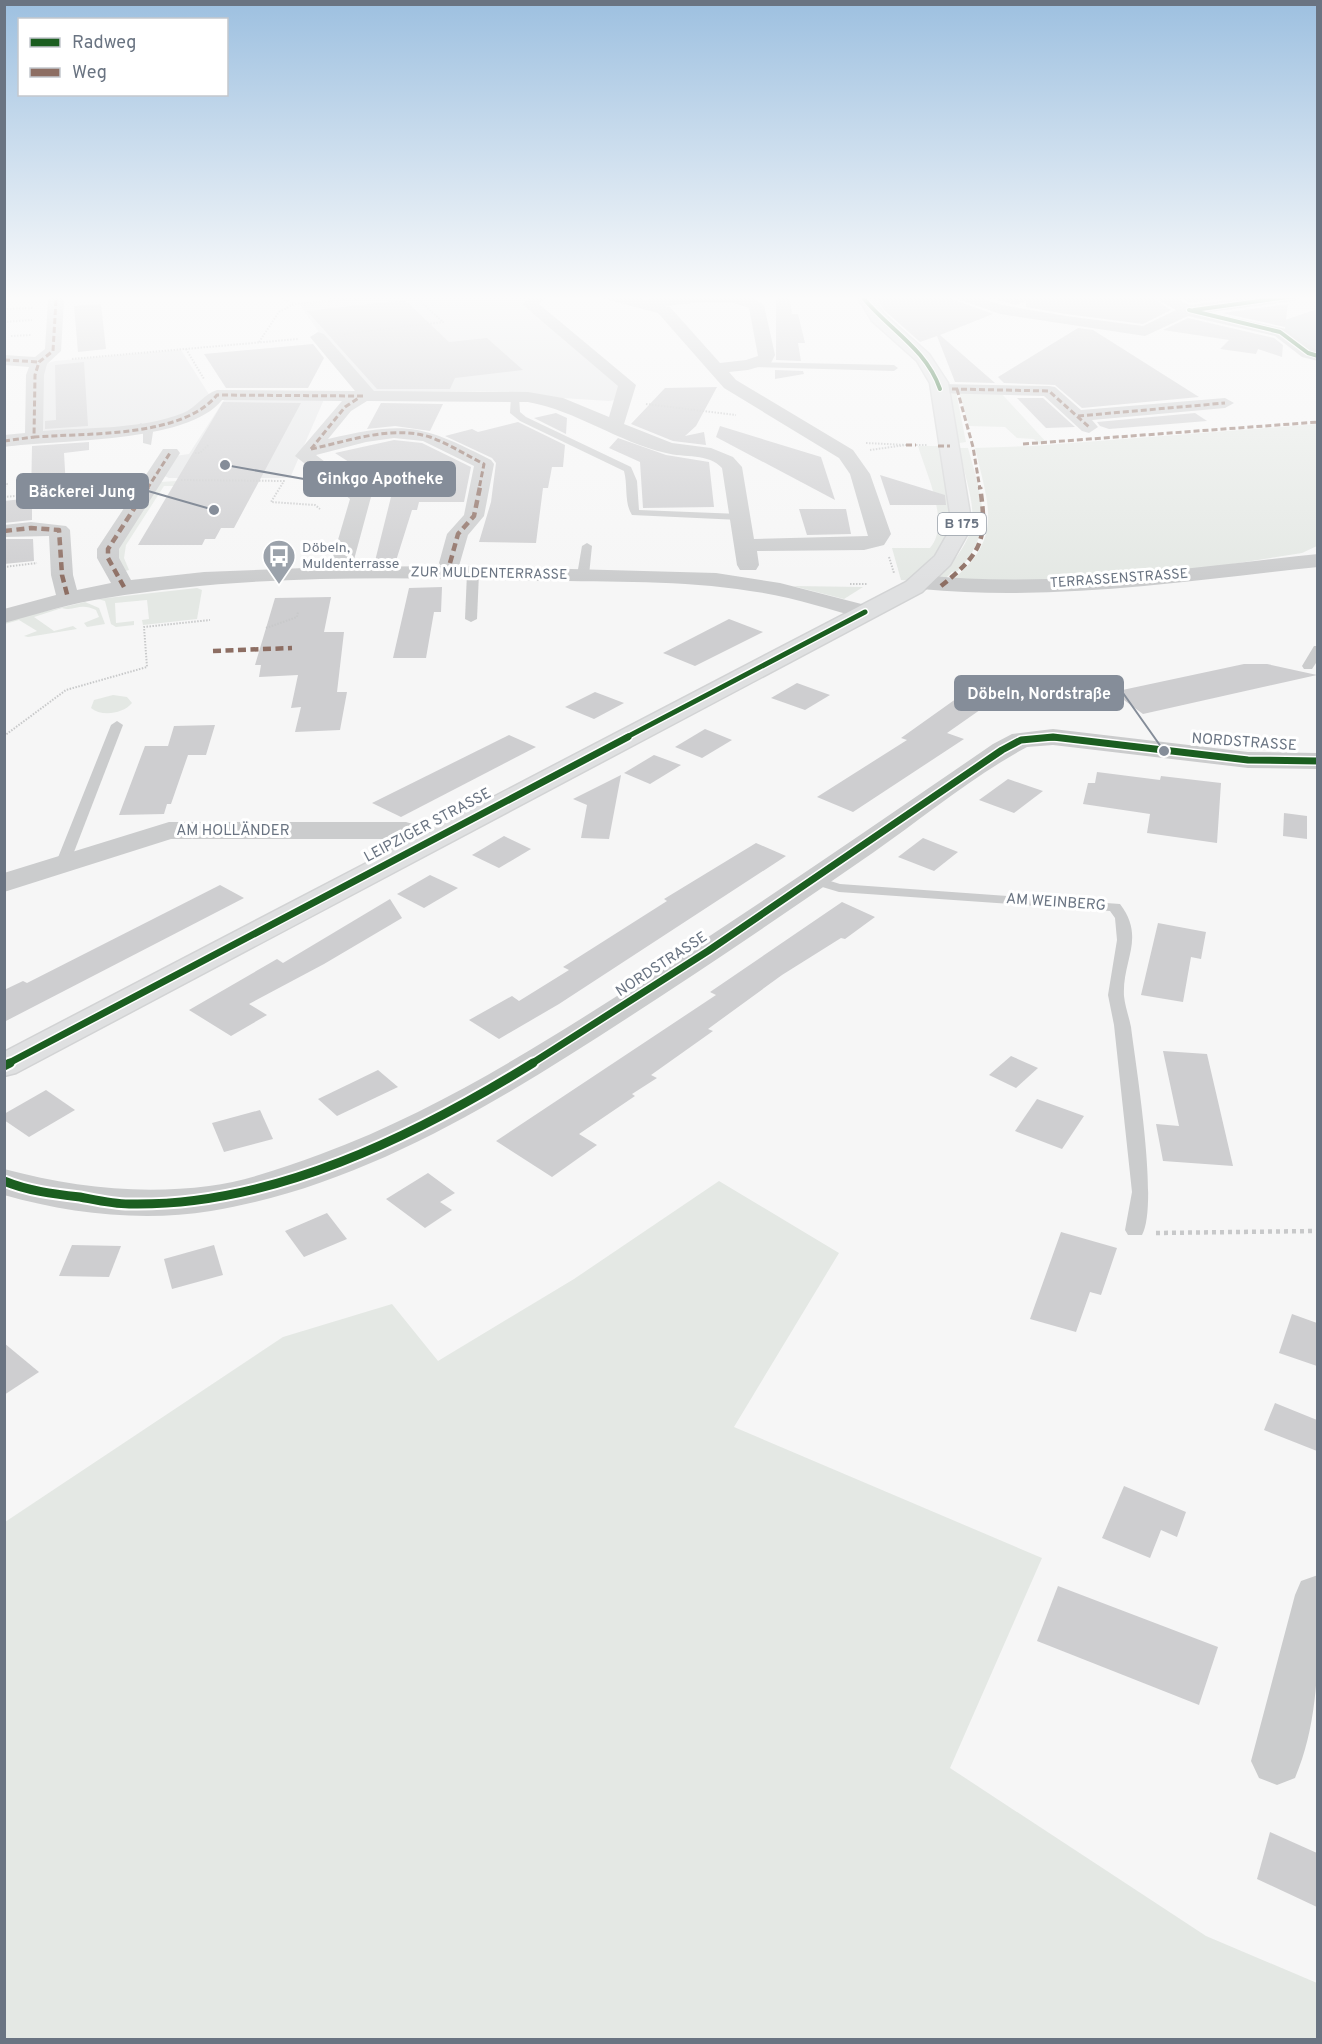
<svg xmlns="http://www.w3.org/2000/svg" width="1322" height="2044" font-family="Overpass,sans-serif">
<rect width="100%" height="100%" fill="#f6f6f6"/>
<g fill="#e5e6e7">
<path d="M328,296H510L539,317L619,382L621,399L609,401L562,398L527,393L480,391L368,392L323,338L300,305L327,302Z"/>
<path d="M181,350L210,396L203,405L169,419L143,425L40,433L41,365L55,361Z"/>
<path d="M226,397H325L290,478H169L162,475L175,456L189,454Z"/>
</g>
<g fill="#e4e8e4">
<path d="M460,296H535L529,310L523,311L518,307L487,311L491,315L470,314L479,312Z"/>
<path d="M956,392L966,442L959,443L948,395Z"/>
<path d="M959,392H1000L1047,443L1039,444L1034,439L1017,438L1005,427L969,426Z"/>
<path d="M1317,424V546L1302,553L1144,578L950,582C1004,538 989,508 975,448L1033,446Z"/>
<path d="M918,446H941L953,523L944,548L911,581L901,580L892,548H930C951,524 926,473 918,446Z"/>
<path d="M959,448H968C982,499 996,531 956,573L952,572L944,580L937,579C988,527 973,513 959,448Z"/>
<path d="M176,481L177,486H164L126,545L124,558L129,570L122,572L115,547L160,482Z"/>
<path d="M793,586L863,587L844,599Z"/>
<path d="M197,588L202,590L197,619L143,625L142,620L149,619L147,600L115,603L116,623L134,621V625L116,627L111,624L105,601L98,599Z"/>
<path d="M85,602L99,608L105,624L87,627L84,623L99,617L96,610C79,602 75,612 62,608L34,617L54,631L73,626L77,629L28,637L24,636L37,631L19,620L5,624L4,621Z"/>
<path d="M113,695L127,697L132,703C123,714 101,717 91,708L94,700Z"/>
<path d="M719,1181L839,1253L734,1427L1042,1558L950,1768L1206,1936L1317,1983V2039H5V1522L283,1337L392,1304L438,1361L574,1279Z"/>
</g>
<path fill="#cdd2d5" d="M1317,309V353L1285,331V320Z"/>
<g fill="#ceced0">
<path d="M776,296H789L792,314H798L805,343H798L801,361L776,360Z"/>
<path d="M983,296H1149L1171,310L1143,324L1066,314L1026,307V301L1016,305Z"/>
<path d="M1177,296H1237L1190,303Z"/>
<path d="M947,297L993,314L940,335L995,383L955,382L937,336L920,342L883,309L877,299Z"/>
<path d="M405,300L449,342L487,338L523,370L455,378L450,389H377L307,311Z"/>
<path d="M101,304L106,349L78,352L74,306Z"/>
<path d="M1288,304L1285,327L1222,313Z"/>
<path d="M1188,318L1274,338L1283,345L1282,357L1258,349L1256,354L1220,349L1229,340L1163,330Z"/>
<path d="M1078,328L1093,330L1199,397L1082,408L1055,385L1004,383L998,377Z"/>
<path d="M313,344L324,358L308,388H226L204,354Z"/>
<path d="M84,362L88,426L45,429V421L56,420L55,365Z"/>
<path d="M775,370L803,371L804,374L775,379Z"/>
<path d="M717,387L696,426L685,436L704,432L706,445L673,441L631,424L665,388Z"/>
<path d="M1017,398H1043L1075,427L1046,428Z"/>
<path d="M223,402L301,403L234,528H221L215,539H205L202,545H138Z"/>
<path d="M381,403L443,404L430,431L395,426L367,429Z"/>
<path d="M556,413L567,418L566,434L534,418Z"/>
<path d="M1195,413L1207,421L1109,429L1100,426L1097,422Z"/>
<path d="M518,422L565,445L563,467H552L548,488H543L536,543L479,542L491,502L496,463L492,458L445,436L472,429L478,432Z"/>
<path d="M720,426L821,457L835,500L716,437Z"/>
<path d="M618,438L666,455L709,462L714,507L643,508L640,462L609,448Z"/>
<path d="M394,440L422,443L471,467L464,502H419L417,510H412L395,564L374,565L398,469L369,475L335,453Z"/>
<path d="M89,442V450L64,453L67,505L32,508V520L4,523V501L31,498L32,446Z"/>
<path d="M880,475L945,495L946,505H890Z"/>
<path d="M799,509H846L851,534L807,535Z"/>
<path d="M4,539H33L34,561L4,564Z"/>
<path d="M442,587L441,612H434L426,658H393L409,588Z"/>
<path d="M331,597L324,632H344L337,692H347L340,730L295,732L301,707L291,708L298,675L259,677L261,665H255L275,598Z"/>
<path d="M729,619L763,632L695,666L663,653Z"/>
<path d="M1244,664H1267L1317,675L1143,714L1113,692Z"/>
<path d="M797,683L830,695L805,710L771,698Z"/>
<path d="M972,691L979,702L987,705L947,733L964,739L853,812L817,797L907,740L901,738L960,696L963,697Z"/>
<path d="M595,692L624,703L594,719L565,707Z"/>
<path d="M215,725L206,755H188L171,804H167L164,814L119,815L145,746H168L174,726Z"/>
<path d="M705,729L732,740L702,758L675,747Z"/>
<path d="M509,735L536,747L401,817L372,803Z"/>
<path d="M654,755L681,765L650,784L624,773Z"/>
<path d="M1097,772L1160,780L1161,776L1221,783L1217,843L1147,833L1150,814L1083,804L1088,783H1095Z"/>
<path d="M621,775L609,839L581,838L587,805L573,799Z"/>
<path d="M1008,779L1043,791L1014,813L979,800Z"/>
<path d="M1284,813L1307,816V839L1283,836Z"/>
<path d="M504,836L531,849L499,868L472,855Z"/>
<path d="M923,838L958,852L934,871L898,857Z"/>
<path d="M756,843L786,856L559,1004L499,1039L469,1020L512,996L519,1001L569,970L563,967L667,901L664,899Z"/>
<path d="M430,875L458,888L424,908L397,894Z"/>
<path d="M220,885L244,898L4,1022V990L23,981L27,983Z"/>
<path d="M390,899L402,918L324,964L249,1004L267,1015L231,1036L189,1010L277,959L283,963Z"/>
<path d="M842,902L875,917L845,939L841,938L782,975L708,1029L713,1031L651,1075L657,1078L632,1094L635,1096L579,1134L597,1145L552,1177L496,1141L716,995L710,992Z"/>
<path d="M1158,923L1206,932L1201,959L1191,957L1183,1002L1141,995Z"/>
<path d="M1163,1051L1207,1054L1233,1166L1163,1161L1156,1124L1179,1126Z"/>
<path d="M1011,1056L1038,1068L1016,1088L989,1075Z"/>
<path d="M378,1070L398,1087L337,1116L318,1099Z"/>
<path d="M46,1090L75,1110L29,1137L4,1120V1114Z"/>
<path d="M1037,1099L1084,1116L1062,1149L1015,1131Z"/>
<path d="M260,1110L273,1139L224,1152L212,1123Z"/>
<path d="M428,1173L455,1193L440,1202L452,1210L425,1228L386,1199Z"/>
<path d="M327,1213L347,1239L304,1257L285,1231Z"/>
<path d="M1061,1232L1117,1248L1101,1295L1090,1292L1076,1332L1030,1319Z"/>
<path d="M72,1245L121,1246L109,1277L59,1276Z"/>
<path d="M214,1245L223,1275L172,1289L164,1259Z"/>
<path d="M1292,1314L1317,1323V1366L1279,1353Z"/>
<path d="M4,1343L39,1372L4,1395Z"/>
<path d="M1275,1403L1317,1420V1451L1264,1430Z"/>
<path d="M1124,1486L1186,1512L1177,1537L1161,1530L1150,1558L1102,1538Z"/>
<path d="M1058,1586L1218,1647L1199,1705L1037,1641Z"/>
<path d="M1270,1832L1317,1853V1907L1257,1879Z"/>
</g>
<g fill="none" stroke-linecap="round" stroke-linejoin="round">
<defs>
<path id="primary" d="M857,296H872L884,314L929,354L948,383L972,526L950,565L922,592L16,1073L4,1076V1052L906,582L935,556L952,526L930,383L917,361L872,321Z"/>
</defs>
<use href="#primary" stroke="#d2d3d4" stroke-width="3"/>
<g stroke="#c8c9ca" stroke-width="2" stroke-dasharray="1.5 1.5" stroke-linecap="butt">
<path d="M279,296L293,304"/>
<path d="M414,296L443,322"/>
<path d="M4,309L34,308"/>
<path d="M4,322L32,320"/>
<path d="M344,334L444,322"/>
<path d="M11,336L31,335"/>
<path d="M259,342L279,312L294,304L386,296"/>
<path d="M186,349L204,379"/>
<path d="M72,359L298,339"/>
<path d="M646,404L736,415"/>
<path d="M866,443L906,445L870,450"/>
<path d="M916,445H927"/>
<path d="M195,453H200L209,444"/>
<path d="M181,480L284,481L271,502L315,505L320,509"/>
<path d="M4,482L7,484L4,488"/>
<path d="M4,497L120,486"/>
<path d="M889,557L894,573"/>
<path d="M4,567L37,563"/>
<path d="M850,584H867"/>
<path d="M266,628L297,617L298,612"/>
<path d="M4,736L66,690L147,667L144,627L210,620"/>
</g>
<path stroke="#c8c9ca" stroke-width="4.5" stroke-dasharray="4 4" stroke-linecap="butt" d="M1156,1233L1318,1231"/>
<g fill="#cbcccd" fill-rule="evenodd">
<path d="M749,362L894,365L898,368L894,371L752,367Z"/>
<path d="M515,394L519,397L520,412L526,417L631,467L637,481L639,510L740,514L745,517L740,520L632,515C624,503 628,485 624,471L520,421L510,413L511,397Z"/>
<path d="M141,423L153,432L151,445L143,443V433L136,426Z"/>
<path d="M587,543L592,546L589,575L583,578L577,575L582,546Z"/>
<path d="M473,570L479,573L477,619L471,622L465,619L467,573Z"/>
<path d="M1314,646H1318V660L1312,669H1304L1302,666Z"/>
<path d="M117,721L123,725L69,865L67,868H57L55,865L111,725Z"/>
<path d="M814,876L840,884L1120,904C1146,938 1122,960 1124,996C1125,1006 1129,1017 1131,1027C1136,1067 1159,1205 1142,1235H1128L1125,1230L1132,1192L1114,1025L1108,995L1117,940L1115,918L1110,911L839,892L809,883L807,880Z"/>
</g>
<g fill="#cbcccd" fill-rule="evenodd">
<path d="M60,296L64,300L61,351L47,364L44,375L43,431C88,427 140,430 183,413C196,408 205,393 217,390L355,391L310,337L318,332L324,334L374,391L528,392L563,398L609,417L618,386L523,305L528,296H547L539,304L636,385L624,424L672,443L711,448L733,457L742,467L754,539L868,536L850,474L839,458L724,388L658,313L605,299L603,296H629L645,300L664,296L752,298L764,305L775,355L771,363L748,370L729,372L736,380L853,450L870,474L891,534L884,545L864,550L757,551L759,565L756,570H740L737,565L722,468C709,453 684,458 666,453C618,442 577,411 528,402L367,401L351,411L328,439C405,421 421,424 491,460L494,464L484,516L468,535L459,566L716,573L780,583L873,607L877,612L873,617L865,619C827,609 790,596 750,591C682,580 611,582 542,581C397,577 249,574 106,598C71,603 38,614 4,623V609L56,595L51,575L49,536L4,537V525L31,522L66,526L70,530L73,575L77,590L111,583L97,558V549L163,449H177L180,453L119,549V558L131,580L204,572L330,567L350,499L295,456L342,401L222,400C187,444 59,439 4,447V435L25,433L26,375L29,367L4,365V355L35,357L45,349L48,300L51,297ZM704,302L734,303L749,308L758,356L746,360L720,363L670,307L665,306ZM394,438L423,441L474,466L464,515L447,534L439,563L441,566L352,567L371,497L316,455L366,442Z"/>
<path d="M949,296H974L1002,305L1066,316L1143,326L1176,310L1151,296H1171L1190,305L1257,296H1302L1295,301L1209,312L1286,329L1318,351V361L1302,357L1275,336L1188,316L1145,336L1000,314Z"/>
<path d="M940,384L1049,386L1055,387L1081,410L1225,398L1234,403L1225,408L1092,420L1098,427L1089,433L1082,431L1044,396L934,393L931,389Z"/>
<path d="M1318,554V567C1186,581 1053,602 921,589L913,587L910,582L913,577L921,575C1053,589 1186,568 1318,554Z"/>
<path d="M1053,729L1248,752L1318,753V769L1248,768L1053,745L1027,747C973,776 924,817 874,852C793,908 711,964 629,1017C501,1100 364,1186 211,1211C143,1222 71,1214 4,1195V1169C72,1187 139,1195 209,1186C247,1181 285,1167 321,1154C426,1115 523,1056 617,996C744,915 868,830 993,744L1012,734Z"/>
<path d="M169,822H406L443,833L447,839L443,845L433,848L403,839H171L4,892V873Z"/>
<path d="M1318,1575C1318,1644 1322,1714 1295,1778L1277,1785L1259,1778L1251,1761L1295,1595L1301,1581Z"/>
</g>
<use href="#primary" fill="#dfe0e1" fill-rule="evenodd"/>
<g stroke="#8d6e63" stroke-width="3" stroke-dasharray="6 3" stroke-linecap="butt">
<path d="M56,300L53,351L39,362L35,375L34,437C86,433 182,438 217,395L363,396"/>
<path d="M4,360L39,362"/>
<path d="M952,389L1049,391L1089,427"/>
<path d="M957,389L973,447L980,489"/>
<path d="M1078,416L1225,403"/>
<path d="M4,441L34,437"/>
<path d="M1023,444L1318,422"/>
<path d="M906,445H916"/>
<path d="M938,446H950"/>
<path d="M311,449C349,441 391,425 430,437C449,444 466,455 484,464L479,489"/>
<path d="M311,449L345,407L360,397"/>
<path d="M147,489L170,453"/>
</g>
<g stroke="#8d6e63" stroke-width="4.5" stroke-dasharray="8 4.5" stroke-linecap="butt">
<path d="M4,531L31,528L59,530L62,575L68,598"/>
<path d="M450,563L458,534L474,516L480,487"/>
<path d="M941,586C982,553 988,540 980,487"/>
<path d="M124,587L108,558V549L148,487"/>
<path d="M213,651L292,648"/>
</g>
<defs>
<g id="cycleway-far3">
<path d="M864,299C890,330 926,349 940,389"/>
<path d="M1189,310L1280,332L1308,353L1318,356"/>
<path d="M1194,310L1295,296"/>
</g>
<g id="cycleway-far2">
<path d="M625,738L865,612"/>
<path d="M1039,738H1064"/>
</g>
<g id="cycleway-far1">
<path d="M7,1064L628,737"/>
<path d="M531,1064L708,951L1002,750L1021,740L1053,737L1248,760L1318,761"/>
</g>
<g id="cycleway">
<path d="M4,1066L10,1063"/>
<path d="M4,1181C28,1191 54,1194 80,1197C96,1200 113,1204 129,1204C272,1207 415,1136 533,1063"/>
</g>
</defs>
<use href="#cycleway-far3" stroke="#fff" stroke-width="6"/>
<use href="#cycleway-far2" stroke="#fff" stroke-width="8"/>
<use href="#cycleway-far1" stroke="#fff" stroke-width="10"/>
<use href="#cycleway" stroke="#fff" stroke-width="13"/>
<use href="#cycleway-far3" stroke="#1b5e20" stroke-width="4"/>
<use href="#cycleway-far2" stroke="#1b5e20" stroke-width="5"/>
<use href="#cycleway-far1" stroke="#1b5e20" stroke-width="7"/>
<use href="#cycleway" stroke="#1b5e20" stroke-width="9"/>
</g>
<linearGradient id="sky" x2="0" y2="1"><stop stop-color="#9dc0e0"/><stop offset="0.51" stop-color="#fbfbfb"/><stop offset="1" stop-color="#fbfbfb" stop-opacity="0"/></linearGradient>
<rect width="1322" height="583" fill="url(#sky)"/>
<defs>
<symbol id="bus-pin" viewBox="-11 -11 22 30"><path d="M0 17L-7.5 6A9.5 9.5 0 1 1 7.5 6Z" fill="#9ba2ab" stroke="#fff"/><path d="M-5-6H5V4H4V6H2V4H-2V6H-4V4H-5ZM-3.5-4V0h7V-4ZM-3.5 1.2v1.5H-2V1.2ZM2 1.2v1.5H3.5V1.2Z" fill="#fff"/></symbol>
</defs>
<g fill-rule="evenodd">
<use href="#bus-pin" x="260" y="537" width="38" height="52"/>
</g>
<g text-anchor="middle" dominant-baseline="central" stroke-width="6" stroke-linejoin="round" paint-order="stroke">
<rect fill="#fff" stroke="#979ea8" stroke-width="1.5" x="938" y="513" width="48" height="22" rx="4.5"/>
<g font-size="14" font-weight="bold" fill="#6a7482">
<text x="962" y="524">B 175</text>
</g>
<g font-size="14" fill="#6a7482" stroke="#fff" text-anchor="start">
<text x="302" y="548">Döbeln,<tspan x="302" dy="16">Muldenterrasse</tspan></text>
</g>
<g font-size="14" fill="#6a7482" stroke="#fff">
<text transform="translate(489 574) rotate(1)">ZUR MULDENTERRASSE</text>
<text transform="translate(1119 579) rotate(-4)">TERRASSENSTRASSE</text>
</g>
<g font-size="15" fill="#6a7482" stroke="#fff">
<text transform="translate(1244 743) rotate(4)">NORDSTRASSE</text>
<text transform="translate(428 826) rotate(-28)">LEIPZIGER STRASSE</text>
<text x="233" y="831">AM HOLLÄNDER</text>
<text transform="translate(1056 903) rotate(4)">AM WEINBERG</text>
<text transform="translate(662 965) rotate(-33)">NORDSTRASSE</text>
</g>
</g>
<path fill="none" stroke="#858d99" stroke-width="2" d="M225 465L304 479M214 510L148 491M1164 751L1123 693"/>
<g fill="#858d99" stroke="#fff" stroke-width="2">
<circle cx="225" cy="465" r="6"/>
<circle cx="214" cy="510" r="6"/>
<circle cx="1164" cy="751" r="6"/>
</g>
<g fill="#858d99" stroke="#858d99" stroke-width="2">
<rect x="304" y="462" width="151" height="34" rx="6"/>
<rect x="17" y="474" width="131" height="34" rx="6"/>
<rect x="955" y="676" width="168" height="34" rx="6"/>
</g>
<g font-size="16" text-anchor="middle" font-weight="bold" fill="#fff">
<text x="380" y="484">Ginkgo Apotheke</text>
<text x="82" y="497">Bäckerei Jung</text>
<text x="1039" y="699">Döbeln, Nordstraße</text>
</g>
<rect width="1322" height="2044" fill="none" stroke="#6a7482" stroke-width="12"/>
<rect x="18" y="18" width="210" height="78" fill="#ffffff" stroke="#c3c7cd" stroke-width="1.5"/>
<rect x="30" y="38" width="30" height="9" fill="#1b5e20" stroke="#c3c7cd" stroke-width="1.5"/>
<text x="72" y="48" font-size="18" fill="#6a7482">Radweg</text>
<rect x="30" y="68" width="30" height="9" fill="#8d6e63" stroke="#c3c7cd" stroke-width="1.5"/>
<text x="72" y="78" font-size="18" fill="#6a7482">Weg</text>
</svg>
